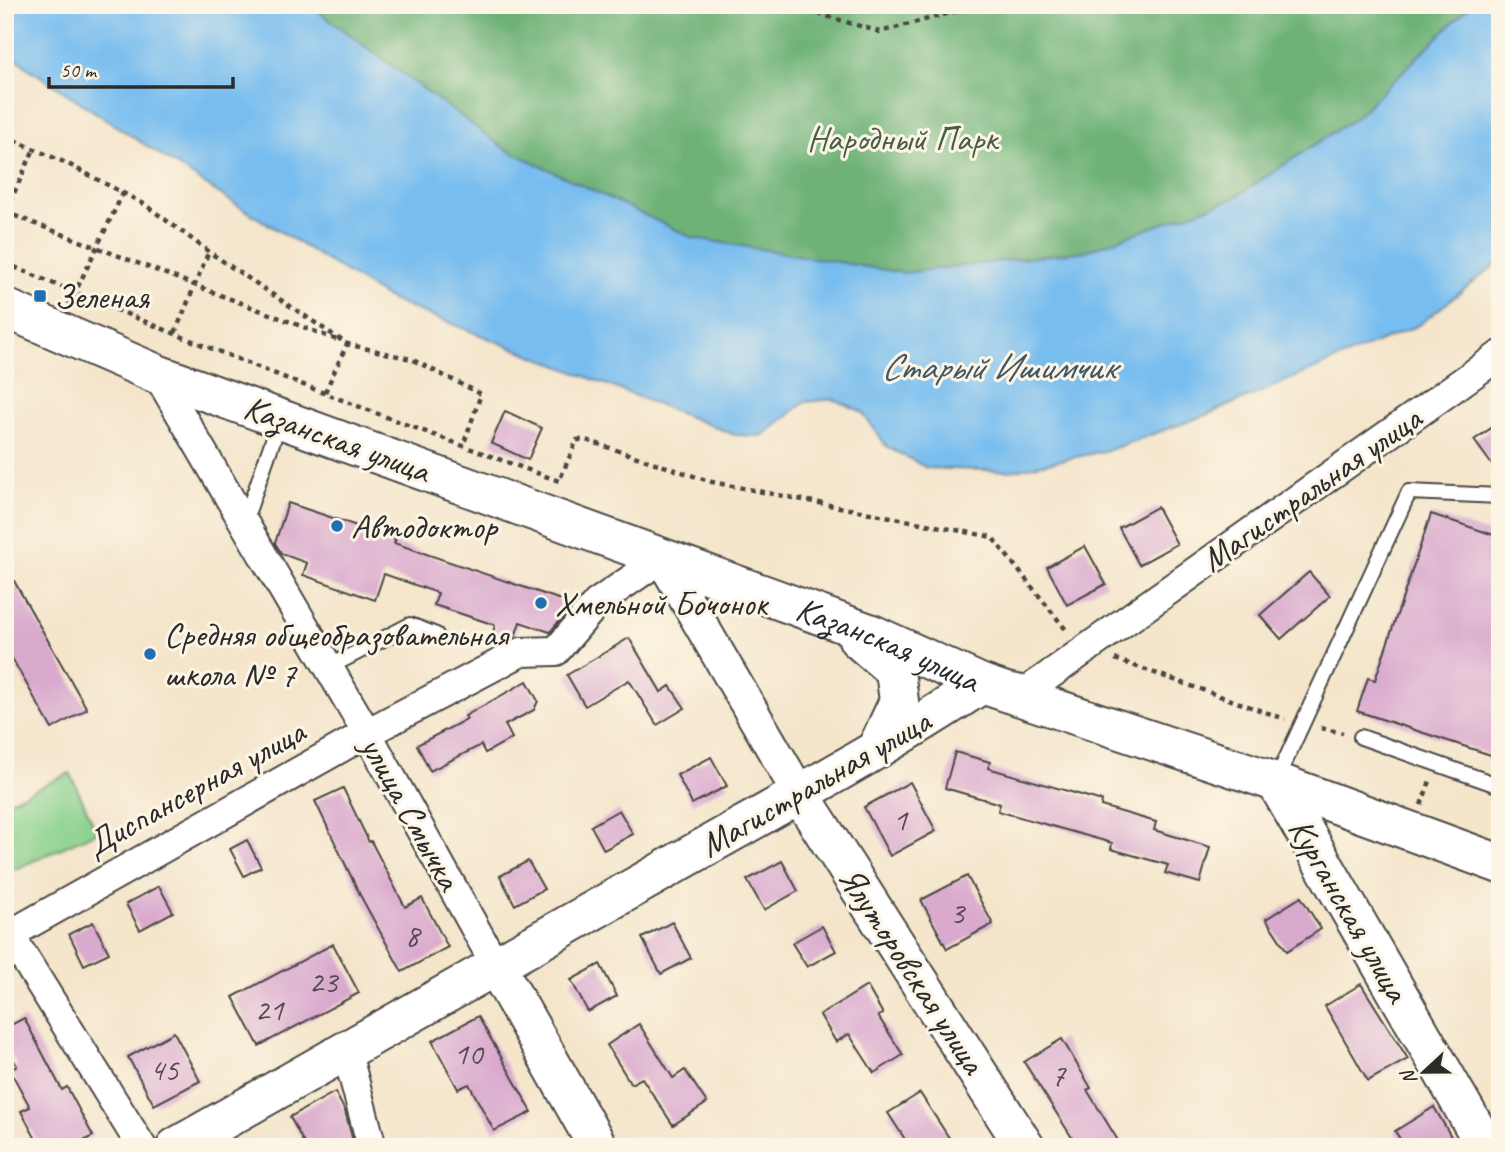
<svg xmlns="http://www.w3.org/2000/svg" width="1505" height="1152" font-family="Caveat,sans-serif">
<rect width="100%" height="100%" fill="#fcf5e5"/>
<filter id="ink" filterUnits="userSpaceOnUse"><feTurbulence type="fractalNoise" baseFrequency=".0143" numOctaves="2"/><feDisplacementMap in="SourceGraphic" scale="14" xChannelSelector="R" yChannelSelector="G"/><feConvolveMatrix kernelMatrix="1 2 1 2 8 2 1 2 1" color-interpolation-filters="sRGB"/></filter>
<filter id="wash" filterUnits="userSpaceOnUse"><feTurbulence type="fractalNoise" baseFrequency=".00686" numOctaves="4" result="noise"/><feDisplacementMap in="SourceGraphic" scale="28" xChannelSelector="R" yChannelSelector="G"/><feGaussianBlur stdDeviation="1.57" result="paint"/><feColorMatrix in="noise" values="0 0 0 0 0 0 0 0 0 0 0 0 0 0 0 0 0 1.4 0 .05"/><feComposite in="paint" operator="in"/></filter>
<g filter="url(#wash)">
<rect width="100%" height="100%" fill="#f4e5cb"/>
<path fill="#88d08c" stroke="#5a7e5c" stroke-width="2" d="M70,773L97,832L5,874V803Z"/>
<path fill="#6eb278" stroke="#4c6e52" stroke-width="2" d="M309,5H1471L1355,118L1234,198L1086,251L903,273L693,238L505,149Z"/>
<path fill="#78bdef" stroke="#52748d" stroke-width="2" d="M5,5H309L505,149L693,238L903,273L1086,251L1234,198L1355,118L1471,5H1500V261L1419,325L1206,415L1109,450L1010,471L927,468L887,447L861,411L833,399L805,402L762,436L735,435L391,300L229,200L25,66L5,48Z"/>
<g id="blocks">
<g fill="#d9a9ce">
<path d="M505,411L542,428L528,460L491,443Z"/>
<path d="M1500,422V476L1474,440Z"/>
<path d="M288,503L396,539L394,543L570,603L567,612L550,632L520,622L515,637L507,641L492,636L495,625L434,605L438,593L384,574L375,600L303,575L307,563L282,554L275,543Z"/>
<path d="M1157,507L1177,544L1139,565L1119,528Z"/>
<path d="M1431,514L1500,537V758L1357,711L1368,678L1375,680Z"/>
<path d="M1085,546L1106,584L1067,605L1047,567Z"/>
<path d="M5,565L87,709L52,729L5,646Z"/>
<path d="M1309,572L1330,596L1281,639L1260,615Z"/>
<path d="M629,638L661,692L670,686L685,708L657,725L629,680L585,706L567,675Z"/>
<path d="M527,681L538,701L534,710L505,725L512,738L485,753L481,745L430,771L417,745L467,719L465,716Z"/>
<path d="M955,752L990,762L988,768L1102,801L1101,806L1156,822L1154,830L1210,847L1200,883L1165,873L1168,865L1111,849L1112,843L998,811L1000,804L945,788Z"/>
<path d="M711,757L727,786L692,804L677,775Z"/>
<path d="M910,782L936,831L890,856L864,807Z"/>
<path d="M343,788L369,842L371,841L405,907L422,898L448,947L402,972L360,895L315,801Z"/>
<path d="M619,810L633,834L604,850L591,826Z"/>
<path d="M247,840L261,867L244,876L230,849Z"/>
<path d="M528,861L544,889L515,905L500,876Z"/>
<path d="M782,861L798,891L764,910L747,880Z"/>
<path d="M967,876L993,924L947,949L921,900Z"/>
<path d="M159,886L173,912L140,930L126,904Z"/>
<path d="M1301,897L1321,929L1287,951L1266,919Z"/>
<path d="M93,922L109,953L84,965L69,934Z"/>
<path d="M672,922L691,958L661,974L642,938Z"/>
<path d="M822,926L836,951L807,967L792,943Z"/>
<path d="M333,944L359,993L259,1046L233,997Z"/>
<path d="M600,964L617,996L588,1012L571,980Z"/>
<path d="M1361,984L1408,1059L1368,1081L1325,1006Z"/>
<path d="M867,986L883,1014L878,1016L903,1055L874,1073L849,1034L836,1042L820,1015Z"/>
<path d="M478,1016L532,1112L494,1131L469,1084L458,1089L432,1041Z"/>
<path d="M24,1018L62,1090L67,1087L93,1136L73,1147H40L21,1111L30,1107L10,1070L17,1066L5,1044V1028Z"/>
<path d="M639,1024L673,1078L685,1070L707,1103L673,1125L642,1078L631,1084L607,1045Z"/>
<path d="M174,1032L200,1081L154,1105L128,1057Z"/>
<path d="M1062,1039L1091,1088L1087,1090L1122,1147H1078L1024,1062Z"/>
<path d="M335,1092L345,1111L354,1145L306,1147L290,1117Z"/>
<path d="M920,1093L955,1147H910L888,1113Z"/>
<path d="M1434,1107L1457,1147H1405L1395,1131Z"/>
</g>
</g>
</g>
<g filter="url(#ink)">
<use href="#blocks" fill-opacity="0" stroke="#494743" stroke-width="2"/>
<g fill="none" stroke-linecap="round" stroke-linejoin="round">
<defs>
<g id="service">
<path d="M244,523L280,420"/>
<path d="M329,667L410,625L436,635"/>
<path d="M1361,737L1500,786"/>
<path d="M1276,781L1409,492L1500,496"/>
</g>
<g id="minor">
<path d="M157,374L367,733L496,966"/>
<path d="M1005,687L1027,691L1500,355"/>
<path d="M5,927L142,1147"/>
<path d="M9,935L367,733L521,652L556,651L597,603L662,558"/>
<path d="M347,1053L372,1147"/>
</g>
<path id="tertiary" d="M662,558L799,793"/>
<path id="secondary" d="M1276,782L1486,1147"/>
<g id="primary">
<path id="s1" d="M5,308L157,374L872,634L982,684L1276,782L1500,864"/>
<path d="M858,639L895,671L899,701L877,748"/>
<path d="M799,793L1025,1147"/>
<path d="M496,966L598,1147"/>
<path d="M176,1147C336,1058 495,967 654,876C764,813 876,754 982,684"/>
</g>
</defs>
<use href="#service" stroke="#494743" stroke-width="18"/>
<use href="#minor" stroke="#494743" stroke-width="32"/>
<use href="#tertiary" stroke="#494743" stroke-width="37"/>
<use href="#secondary" stroke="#494743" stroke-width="42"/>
<use href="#primary" stroke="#494743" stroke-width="42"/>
<g stroke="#494743" stroke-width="4.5" stroke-dasharray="5 5" stroke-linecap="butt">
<path d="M789,5L880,32L965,9L970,5"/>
<path d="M5,136L66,163L144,204L215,256L347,344L411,359L481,394L463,446"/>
<path d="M6,211L34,149"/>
<path d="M5,212L337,340"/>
<path d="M5,263C188,341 373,414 559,481L577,440H586L712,482L992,537L1067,631"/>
<path d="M69,305L123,193"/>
<path d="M175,333L209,251"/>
<path d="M325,392L347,344L345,343"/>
<path d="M1115,659L1285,719"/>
<path d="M1321,728L1343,733"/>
<path d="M1421,805L1430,781"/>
</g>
<use href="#service" stroke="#fff" stroke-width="14"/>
<use href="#minor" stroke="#fff" stroke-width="28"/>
<use href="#tertiary" stroke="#fff" stroke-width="33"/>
<use href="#secondary" stroke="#fff" stroke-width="38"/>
<use href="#primary" stroke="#fff" stroke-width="38"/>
</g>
</g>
<g fill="#1f6fb2" stroke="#fcf5e5" stroke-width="2.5">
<rect x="33" y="289" width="14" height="14" rx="3.5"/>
<circle cx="337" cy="526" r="7"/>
<circle cx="541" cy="603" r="7"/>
<circle cx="150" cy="654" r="7"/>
</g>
<g text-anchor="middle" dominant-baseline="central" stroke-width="6" stroke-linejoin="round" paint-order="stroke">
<g font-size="32" fill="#564a54">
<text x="900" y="819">1</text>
<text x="957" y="912">3</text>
<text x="412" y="935">8</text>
<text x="323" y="981">23</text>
<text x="269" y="1009">21</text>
<text x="468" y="1053">10</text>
<text x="164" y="1069">45</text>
<text x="1058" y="1075">7</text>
</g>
<g font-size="35" fill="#475d48" stroke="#fcf5e5">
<text x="902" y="138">Народный Парк</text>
</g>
<g font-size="35" fill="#2b2b2b" stroke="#fcf5e5" text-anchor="start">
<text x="54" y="296">Зеленая</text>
<text x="351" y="526">Автодоктор</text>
<text x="555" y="603">Хмельной Бочонок</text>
<text x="164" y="634">Средняя общеобразовательная<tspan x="164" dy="40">школа № 7</tspan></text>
</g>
<g font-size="35" fill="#2b2b2b" stroke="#fcf5e5">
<text transform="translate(337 439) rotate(20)">Казанская улица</text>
<text transform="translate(1311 489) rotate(-35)">Магистральная улица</text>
<text stroke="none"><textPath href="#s1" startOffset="945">Казанская улица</textPath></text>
<text transform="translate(815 783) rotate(-30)">Магистральная улица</text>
<text transform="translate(195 788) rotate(-29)">Диспансерная улица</text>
<text transform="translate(411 813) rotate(61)">улица Смычка</text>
<text transform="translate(1349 910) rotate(60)">Курганская улица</text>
<text transform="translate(912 970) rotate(57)">Ялуторовская улица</text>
</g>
<g font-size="37" font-style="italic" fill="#425766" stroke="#fcf5e5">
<text x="998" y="366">Старый Ишимчик</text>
</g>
</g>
<rect width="1505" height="1152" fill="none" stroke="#fcf5e5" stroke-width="28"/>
<g transform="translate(1424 1072) rotate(248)" stroke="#fcf5e5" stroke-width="5" paint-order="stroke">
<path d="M0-5L12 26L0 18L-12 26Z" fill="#2b2b2b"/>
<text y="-10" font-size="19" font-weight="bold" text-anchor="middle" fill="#2b2b2b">N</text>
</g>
<path d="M49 77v10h184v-10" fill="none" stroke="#2b2b2b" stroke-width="3.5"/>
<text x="60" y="77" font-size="21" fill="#2b2b2b" stroke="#fcf5e5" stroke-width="5" paint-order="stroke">50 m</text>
</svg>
